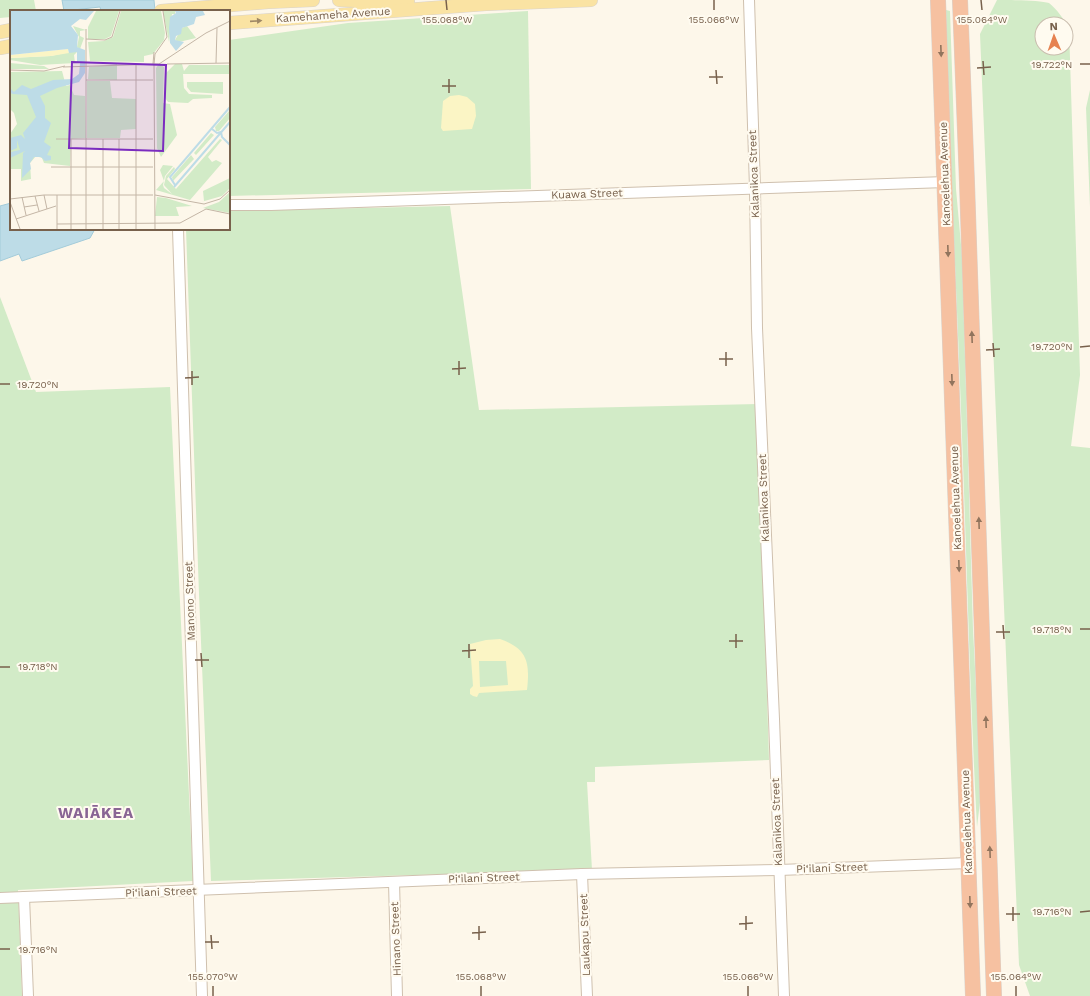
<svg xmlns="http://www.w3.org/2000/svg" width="1090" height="996" font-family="'Work Sans',sans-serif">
<rect width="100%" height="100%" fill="#fdf7ea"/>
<g fill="#d2ebc7" fill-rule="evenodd">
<path d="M0,0H34L36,11H11V17L0,18Z"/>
<path d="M997,0C1008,0 1041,0 1049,3C1057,9 1063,19 1069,27L1080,375L1071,446L1090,448V996H1030L1019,965L980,34ZM1042,24H1066V48H1042Z"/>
<path d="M946,10L950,11L956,189L962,256L973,629L979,747L980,802L977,827C970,697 967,567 962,437C957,294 949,152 946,10Z"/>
<path d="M528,11L531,189L229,196V40L348,23Z"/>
<path d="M1090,90V207L1086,108Z"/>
<path d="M450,206L479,410L758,404L769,760L595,767V782H587L592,870L211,881L199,594L186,229H229V211Z"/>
<path d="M0,297L36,392L170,387L193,881L18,890L22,996H0Z"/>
</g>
<g fill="#fbf5c5" fill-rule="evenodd">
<path d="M459,95L467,97L475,104L476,116L472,129L443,131L441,128L443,101L450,96Z"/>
<path d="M500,639C528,649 530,663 527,690L479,693L477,697L473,696L470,694V689L473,686L470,644L486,640ZM479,661H506L508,685L480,687Z"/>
</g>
<g fill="#bddce7" stroke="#a3cbd9">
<path d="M62,0H154L155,11H101L100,7L64,11Z"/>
<path d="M11,203V229H95L90,238L22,261L19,254L0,261V206Z"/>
</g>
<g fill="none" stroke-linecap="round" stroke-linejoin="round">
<defs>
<g id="minor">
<path d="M749,0L755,188L757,328L774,719L784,996"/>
<path d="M229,205H271L946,182"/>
<path d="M178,229L202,996"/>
<path d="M582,874L587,996"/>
<path d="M394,882L397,996"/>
<path d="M24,897L28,996"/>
<path d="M0,898L582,874L779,870L969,863"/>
</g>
<g id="major">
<path d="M339,0L408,2"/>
<path d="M161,11L268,2L313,0"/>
<path d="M229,23L486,4L591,0"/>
<path d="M0,32L11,30"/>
<path d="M0,48L11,46"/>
</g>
<g id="highway">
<path d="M938,0L973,996"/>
<path d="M960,0L967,183L994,996"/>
</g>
</defs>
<use href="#minor" stroke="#cfc0ae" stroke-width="12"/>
<use href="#major" stroke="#d9d3cd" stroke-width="14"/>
<use href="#highway" stroke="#d9d3cd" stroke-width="16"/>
<use href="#minor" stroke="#fff" stroke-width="10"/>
<use href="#major" stroke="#fae3a3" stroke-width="13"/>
<use href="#highway" stroke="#f6c1a1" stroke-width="15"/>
</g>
<defs><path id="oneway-solid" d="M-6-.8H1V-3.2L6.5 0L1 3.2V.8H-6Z"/></defs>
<use fill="#9f8866" href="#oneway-solid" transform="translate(256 21) rotate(-4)"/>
<g fill="#91745d">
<use href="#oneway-solid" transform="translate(941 51) rotate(88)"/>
<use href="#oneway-solid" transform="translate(948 251) rotate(88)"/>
<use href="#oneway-solid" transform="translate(972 337) rotate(-92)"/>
<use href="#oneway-solid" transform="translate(952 380) rotate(88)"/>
<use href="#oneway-solid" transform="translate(979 523) rotate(-92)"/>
<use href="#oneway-solid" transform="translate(959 566) rotate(88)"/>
<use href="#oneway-solid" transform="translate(986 722) rotate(-92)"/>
<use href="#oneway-solid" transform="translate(990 852) rotate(-92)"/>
<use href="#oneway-solid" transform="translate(970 902) rotate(88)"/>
</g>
<path fill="none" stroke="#78614c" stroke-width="1.5" d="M446,0L447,10M714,0V10M981,0L982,10M983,61L984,75M1080,64H1090M977,68L991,67M716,70L717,84M709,77H723M449,79V93M442,86H456M993,343L994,357M1080,347L1090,346M986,350L1000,349M726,352V366M719,359H733M459,361V375M452,369L466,368M192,371V385M185,378L199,377M0,384H10M1003,625L1004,639M1080,629H1090M996,632H1010M736,634V648M729,641H743M469,644V658M462,651L476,650M201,653L202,667M195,660H209M0,667H10M1013,907V921M1080,912L1090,911M1006,914H1020M746,916V930M739,924L753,923M479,926V940M472,933L486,932M211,935L212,949M205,942H219M0,949H10M213,986V996M481,986V996M748,986V996M1016,986V996"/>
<g text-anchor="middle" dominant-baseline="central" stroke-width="4" stroke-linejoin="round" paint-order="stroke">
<g font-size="11" fill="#78614c" stroke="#fffbf0">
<text transform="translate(333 15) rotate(-4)">Kamehameha Avenue</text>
<text transform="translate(754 174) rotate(-92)">Kalanikoa Street</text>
<text transform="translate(945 174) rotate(-92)">Kanoelehua Avenue</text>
<text transform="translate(587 194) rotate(-2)">Kuawa Street</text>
<text transform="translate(764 498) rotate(-92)">Kalanikoa Street</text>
<text transform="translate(956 498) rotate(-92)">Kanoelehua Avenue</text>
<text transform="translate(190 601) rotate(-92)">Manono Street</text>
<text transform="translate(777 822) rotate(-92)">Kalanikoa Street</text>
<text transform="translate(967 822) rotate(-92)">Kanoelehua Avenue</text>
<text transform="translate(832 868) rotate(-2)">Pi‘ilani Street</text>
<text transform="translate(484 878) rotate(-2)">Pi‘ilani Street</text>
<text transform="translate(161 892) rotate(-2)">Pi‘ilani Street</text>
<text transform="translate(585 935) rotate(-92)">Laukapu Street</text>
<text transform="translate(396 939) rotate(-92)">Hinano Street</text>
</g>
<g font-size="15" font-weight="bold" letter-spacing="1" fill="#896594" stroke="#fffbf0">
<text x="96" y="813">WAIĀKEA</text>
</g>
</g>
<g transform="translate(10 10)">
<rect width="220" height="220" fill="#fdf7ea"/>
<path d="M86,1H109L101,26L95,29H78V17ZM111,1H151L155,23L154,30L143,44L134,46V52L80,51L78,32L94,31L103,27ZM153,1H165V4H162L159,32ZM63,16L76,20L70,21V26L74,28L70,39L67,37L69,27ZM177,16L186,28L169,32L165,30L172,18ZM64,41L67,42L64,45L65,53L30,55L0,50V48L41,46ZM0,53L34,56L39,59H0ZM107,54V70L78,69L79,57ZM149,54L154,57L153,93L160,94L167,125L151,147L147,138L146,58ZM165,54H172L174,61L179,55H220V64H173L174,78L179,84L202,85V88L183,89L178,93L158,92L155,88V64ZM52,61L56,76L60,75L64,85L75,86L76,128L61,129L60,156L34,153L32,148L26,146L20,153L21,169L11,171V159H0V124L7,114L4,103L0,99V62ZM77,71H100L102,88L126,89V119L111,120L110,128H77ZM177,72H213V84L181,82L177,77ZM220,100V108L209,121H206L205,117ZM201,123L204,125L186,145L184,143ZM210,129L212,130L198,147L202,152L206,150L212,153L180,190L146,180L154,171L150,160L153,155L163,156L155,166L153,175L154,178L162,184L154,175L156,166L164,157L165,159L157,169L166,179ZM181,145L184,149L163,171L162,167ZM220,168V178L212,186L191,192L194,191L193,181ZM220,182V203L193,198L209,192ZM147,187L156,188L182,196L166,197L169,206H145Z" fill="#d2ebc7"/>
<path d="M58,39L59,43L41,46L0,48V45Z" fill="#fbf5c5"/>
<path d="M0,1H84L76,10L70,9L61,16L68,25L67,37L75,40V63L69,72L47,78L30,86L35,96V108L41,113L34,132L41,137L37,145L41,146V150L35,151L31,147H24L20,153L21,159L12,168L13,143L15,141L0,148L1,142L10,140L7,130V138L0,141V128L11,125L15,129L13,123L18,117L21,122L18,117L26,107L17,85L3,84L0,83V78L4,82L12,75L21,79L43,70L62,69L69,64L70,53H67V42L59,43L58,39L0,45ZM165,1H193L195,5L186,7L184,14L172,18L171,24L166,26L165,30L174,32L166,41L160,33L159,18L160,7L166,3Z" fill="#bddce7"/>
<path fill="none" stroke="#bddce7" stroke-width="2" d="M202,119L207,123L211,122L212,127L220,135M165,175L160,167L220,97M164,177L220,112"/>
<path fill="none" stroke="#c4b6a6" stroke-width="1" d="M76,29L95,30L102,27L110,1M206,53L207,18M143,54L144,42M144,54L145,44L157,27L153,1M144,54L145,219M157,54L220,53M53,57L149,54L196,23L220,11M0,60L34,61L55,56M76,70H143M46,129H143M61,129V219M109,129V219M41,157H143M34,185L37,199M145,185L194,194L210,189L220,180M25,186L29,201M12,187L16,205M0,189L34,185H143M0,192L10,219M14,197L27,195M6,209L46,196M47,214L170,213L196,199L220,204M47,219V185M76,219V19M93,219V129M126,219V54"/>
<path fill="#7b2cbf" fill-opacity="0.15" stroke="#7b2cbf" stroke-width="2" d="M62,52L156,55L153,141L59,138Z"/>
<rect width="220" height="220" fill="none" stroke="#78614c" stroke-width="2"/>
</g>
<g font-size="10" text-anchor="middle" fill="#78614c" stroke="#fffbf0" stroke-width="4" stroke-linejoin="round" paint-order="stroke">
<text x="447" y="23">155.068°W</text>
<text x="714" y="23">155.066°W</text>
<text x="982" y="23">155.064°W</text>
<text x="1052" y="68">19.722°N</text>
<text x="1052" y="350">19.720°N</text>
<text x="38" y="388">19.720°N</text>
<text x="1052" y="633">19.718°N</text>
<text x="38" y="670">19.718°N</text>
<text x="1052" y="915">19.716°N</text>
<text x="38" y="953">19.716°N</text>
<text x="213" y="980">155.070°W</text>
<text x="481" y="980">155.068°W</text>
<text x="748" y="980">155.066°W</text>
<text x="1016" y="980">155.064°W</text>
</g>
<g transform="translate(1054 36) rotate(358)"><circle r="19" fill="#fffbf0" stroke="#c9bdae"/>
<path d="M0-3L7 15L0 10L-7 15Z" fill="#e68250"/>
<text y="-6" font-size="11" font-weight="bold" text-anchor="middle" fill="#78614c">N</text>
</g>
</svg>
